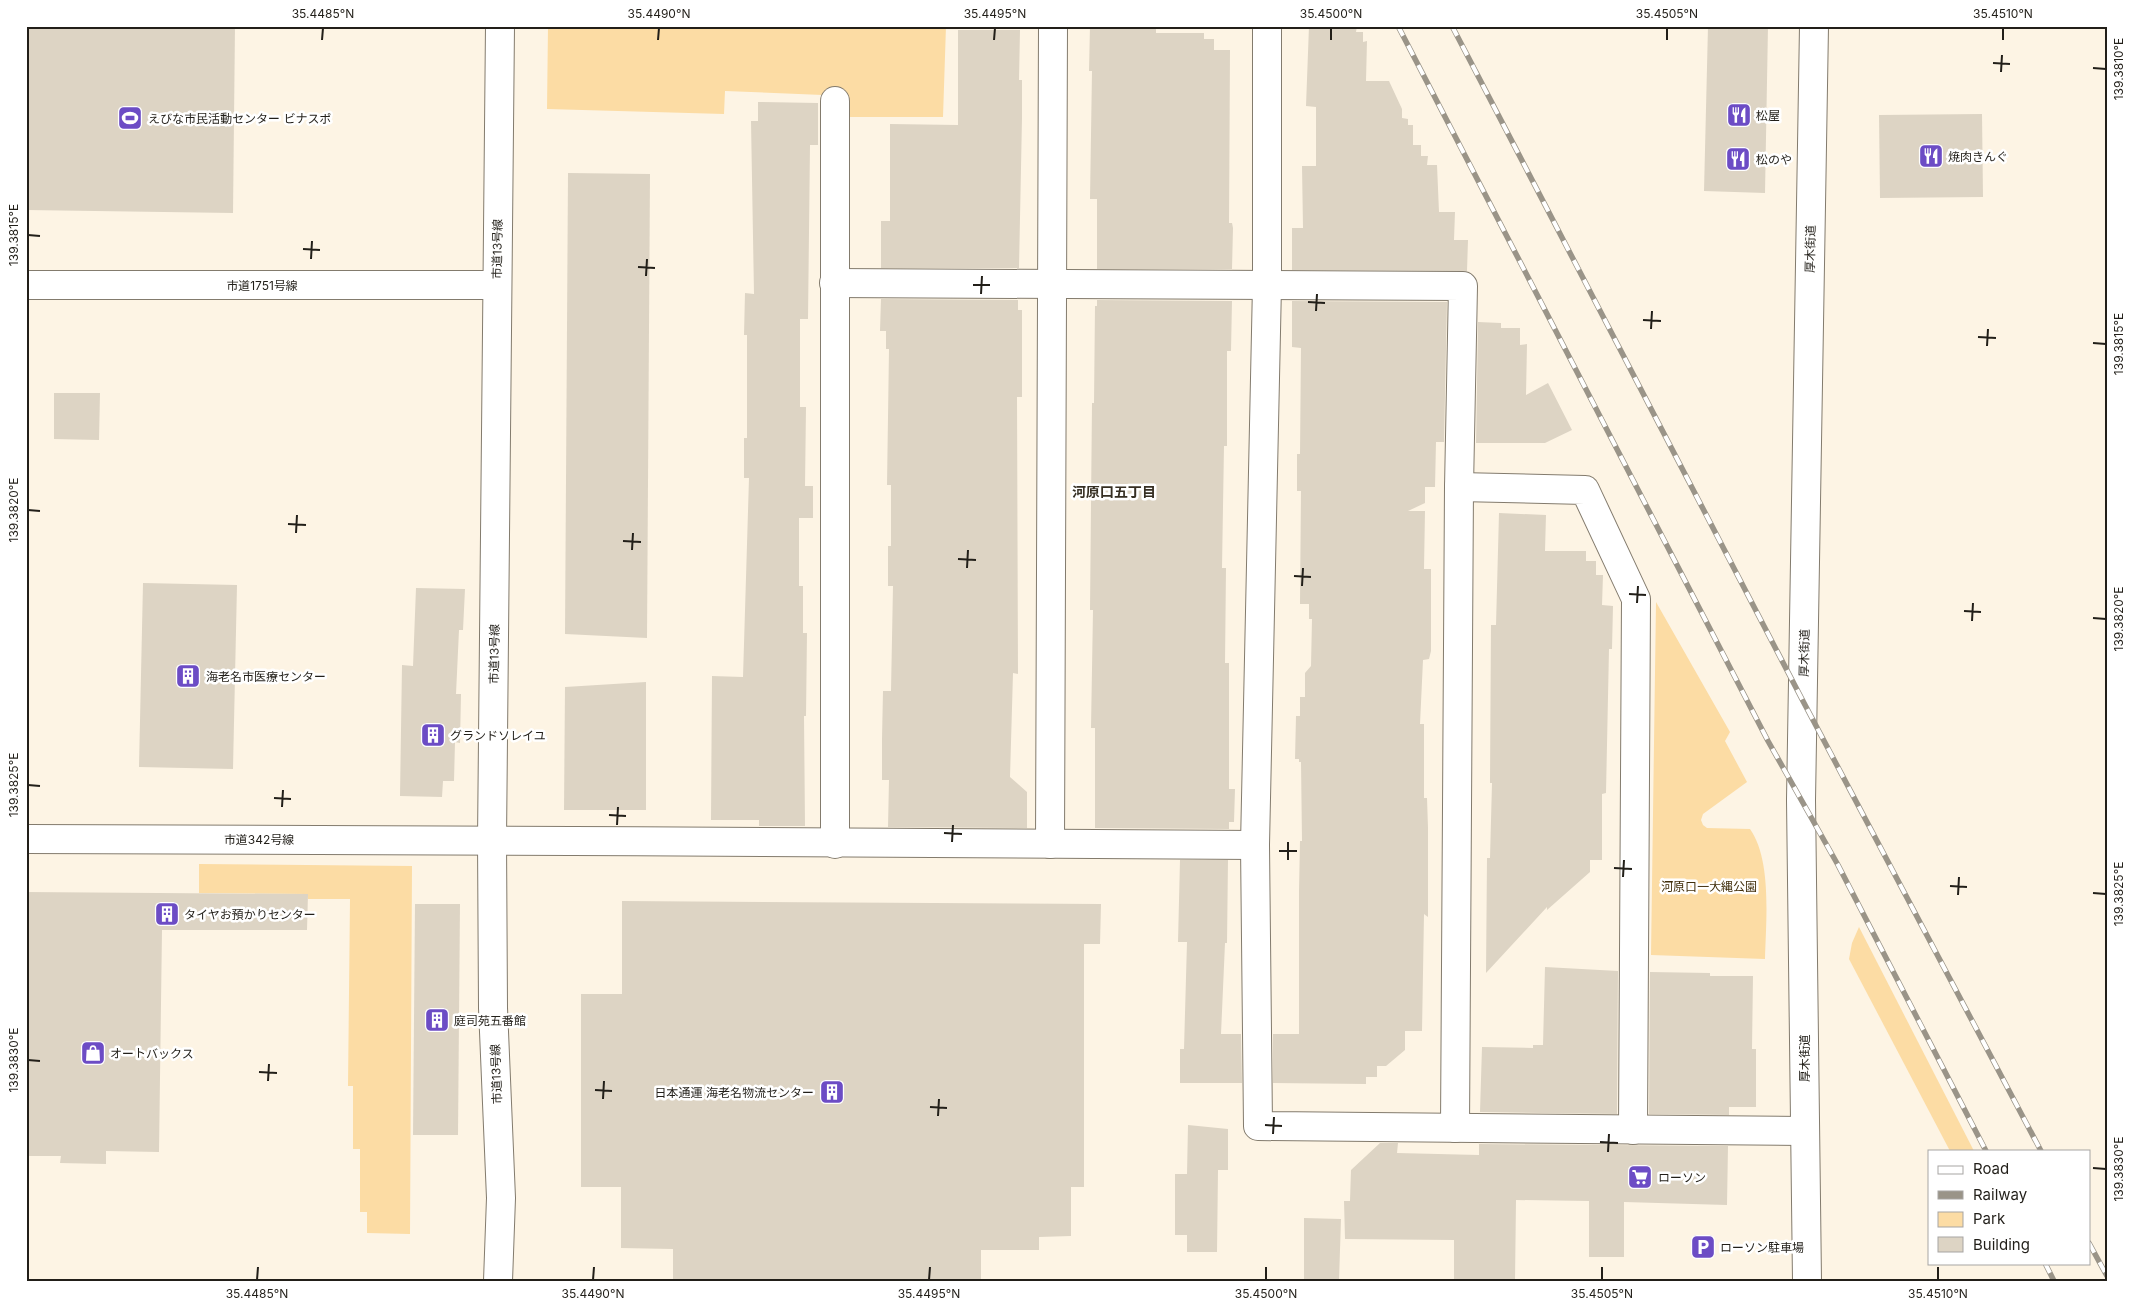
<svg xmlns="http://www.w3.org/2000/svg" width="2133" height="1307" font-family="Inter,'Noto Sans JP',sans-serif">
<rect width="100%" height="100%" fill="#fdf4e4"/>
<g fill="#fcdca4">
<path d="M548,26H946L943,117H847V96L725,91L724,114L547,109Z"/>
<path d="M1656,602L1730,732L1725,741L1747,782L1703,814L1701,820L1703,825L1707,828L1750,829C1772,860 1766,921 1765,959L1651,955Z"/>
<path d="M199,864L412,866L410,1234L367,1233V1212H360V1149H353V1086H348L350,899H308L307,894L199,893Z"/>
<path d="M1859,927L1974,1151H1950L1849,959L1852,943Z"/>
</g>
<g fill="#ddd4c4">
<path d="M26,26H235L233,213L26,210Z"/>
<path d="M1090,26H1156V33H1204V39H1214V50H1230L1229,223H1232L1233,228L1232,269H1097V199H1090L1092,71H1089Z"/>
<path d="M1309,26H1357L1356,32H1363V42L1367,41L1366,81H1389L1402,109V118L1408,119V125H1413V145H1421V156H1428L1427,165H1437L1439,212H1455L1454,240H1468L1467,271L1292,270V228H1303L1302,166H1316V107L1306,106Z"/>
<path d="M1708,26H1768L1765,193L1704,191Z"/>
<path d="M958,30H1020L1019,80H1022V118L1019,268H881V221H890V124L958,125Z"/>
<path d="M758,102L818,103V145H810L808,319H800V407H806L805,486H813V518H799V586H803V633H807L806,716H804L805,826H759V820H711L712,676L743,677L749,478H744V438H747V335H744L745,293L754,294L751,121H758Z"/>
<path d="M1982,114L1983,197L1880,198L1879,115Z"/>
<path d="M568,173L650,174L647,638L565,634Z"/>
<path d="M881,299L1018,300V310H1022V397H1017L1018,674L1013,673L1010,777L1027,792V828L888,827L889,780H882V739L883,691H891L893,586H888V546H891V485H887L889,349H886V331H880Z"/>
<path d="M1097,300L1232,301L1231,351H1227V446H1224L1222,568H1226L1225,663H1229V789H1235L1234,822H1229V829L1095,828V728H1091L1093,610H1090L1092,403H1094L1095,306H1097Z"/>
<path d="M1292,301L1447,302L1444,442H1436L1435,487H1425V503L1408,511H1425L1424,569H1431V651L1429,659L1423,660L1420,724H1424V798H1427L1428,828V917L1424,914L1422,1031H1405V1050L1386,1066H1377V1077H1366V1084L1273,1083V1034H1299V891L1300,841H1302L1301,762H1299V759H1295L1296,716H1300V697H1305V673L1311,666L1312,619H1309V604H1300L1301,491H1297V454H1300L1301,348L1292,347Z"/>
<path d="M1478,322L1501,323V328H1520V345L1527,344L1526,395L1548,383L1572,430L1545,443H1476Z"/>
<path d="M54,393H100L99,440L54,439Z"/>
<path d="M1499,513L1546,515L1545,551H1586V561H1596V575H1603L1602,605L1613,606L1612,649H1609L1606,793L1602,794V860H1590V872L1547,910V907L1486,973L1487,858H1490L1492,783H1490L1491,625H1496Z"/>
<path d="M143,583L237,585L233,769L139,767Z"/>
<path d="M416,588L465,589L463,630H459L456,694H461L460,743L455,742L454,781H443L442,797L400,796L402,665L413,666Z"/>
<path d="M646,682V810H564L565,687Z"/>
<path d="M1180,860H1228L1227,943H1225L1221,1034H1241L1242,1083H1180V1049H1184L1187,942H1178Z"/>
<path d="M26,892L308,894L307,930H162L159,1152L106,1151V1164L60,1163L61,1156H26Z"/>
<path d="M622,901L1101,904L1100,944H1084V1187H1071V1236L1039,1237V1250H981V1281H673V1249L621,1248V1187H581V994H622Z"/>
<path d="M415,904H460L458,1135H413Z"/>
<path d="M1545,967L1618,971L1617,1114L1480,1112L1482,1047L1533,1048V1045H1543Z"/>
<path d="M1650,972L1710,973V976H1753L1752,1049H1756V1107H1729V1115L1649,1114Z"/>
<path d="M1188,1125L1228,1129V1170H1218L1217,1252H1187V1235H1175V1174H1187Z"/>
<path d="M1380,1143H1398L1397,1153L1479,1155V1144L1728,1146L1727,1205L1624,1202V1257H1589V1201L1516,1200L1515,1281H1454V1240L1345,1239L1344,1201H1350L1351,1170Z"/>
<path d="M1304,1218L1341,1219L1339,1281H1304Z"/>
</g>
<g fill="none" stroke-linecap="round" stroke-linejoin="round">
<defs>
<g id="minor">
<path d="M1267,26V285L1255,845L1258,1126L1804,1131"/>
<path d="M834,283L1463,286L1459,487L1455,1128"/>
<path d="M26,285H497"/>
<path d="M1459,487L1585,490L1636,599L1633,1130"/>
<path d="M26,839C436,839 845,843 1255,845"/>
<path d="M835,844V101"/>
<path d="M1050,844L1053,26"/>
<path d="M498,1281L501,1198L493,1008L492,840L500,26"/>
</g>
<path id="major" d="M1807,1281L1801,800L1814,26"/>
</defs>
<use href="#minor" stroke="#837b6d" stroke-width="30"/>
<use href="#major" stroke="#837b6d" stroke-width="30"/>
<use href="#minor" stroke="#fff" stroke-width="28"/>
<use href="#major" stroke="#fff" stroke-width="28"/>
<defs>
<g id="rail">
<path d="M1398,26L1768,741L1838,865L1986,1151"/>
<path d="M1452,26L1804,703L2041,1151"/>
<path d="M2089,1243L2107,1276"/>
<path d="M2045,1263L2054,1281"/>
</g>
</defs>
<use href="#rail" stroke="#9a9488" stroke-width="5.5"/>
<use href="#rail" stroke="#fff" stroke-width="4" stroke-dasharray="11" stroke-linecap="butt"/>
</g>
<path fill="none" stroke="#221f19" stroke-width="2" d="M322,40L323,28M658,40L659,28M994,40L995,28M1331,40V28M1667,40V28M2003,40V28M1993,63L2010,64M2093,68L2106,69M2001,72L2002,55M28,235L40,236M303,249L320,250M311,259L312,241M638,267L655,268M646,276L647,259M973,285H990M981,294L982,276M1308,302L1325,303M1316,311L1317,294M1643,320L1661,321M1651,329L1652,311M1978,337L1996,338M2093,343L2106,344M1987,346L1988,329M28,510L40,511M288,524L306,525M296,533L297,515M623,541L641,542M632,550L633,533M958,559L976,560M967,568L968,550M1294,576L1311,577M1302,586L1303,568M1629,594L1646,595M1637,603L1638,586M1964,611L1981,612M2093,618L2106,619M1972,621L1973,603M28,785L40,786M274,798L291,799M282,807L283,790M609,815L626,816M617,825L618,807M944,833L962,834M952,842L953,825M1279,851H1297M1288,860V842M1614,868L1632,869M1623,877L1624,860M1950,886L1967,887M2093,893L2106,894M1958,895L1959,877M28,1060L40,1061M259,1072L277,1073M268,1081L269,1064M595,1090L612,1091M603,1099L604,1081M930,1107L947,1108M938,1116L939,1099M1265,1125L1282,1126M1273,1134L1274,1117M1600,1142L1618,1143M1608,1152L1609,1134M2093,1168L2106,1169M257,1280L258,1267M593,1280L594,1267M929,1280L930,1267M1266,1280V1267M1602,1280V1267M1938,1280V1267"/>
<defs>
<symbol id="restaurant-square" viewBox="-11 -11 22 22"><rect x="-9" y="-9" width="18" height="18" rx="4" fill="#6c4cc5" stroke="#fff"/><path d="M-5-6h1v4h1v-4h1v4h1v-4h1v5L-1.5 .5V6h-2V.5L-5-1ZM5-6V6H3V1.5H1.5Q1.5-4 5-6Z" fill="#fff"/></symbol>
<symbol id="stadium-square" viewBox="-11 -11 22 22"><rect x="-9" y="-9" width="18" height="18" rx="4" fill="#6c4cc5" stroke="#fff"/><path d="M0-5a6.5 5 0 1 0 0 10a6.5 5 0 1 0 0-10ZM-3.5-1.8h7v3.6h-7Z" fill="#fff"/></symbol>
<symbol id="building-square" viewBox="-11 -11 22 22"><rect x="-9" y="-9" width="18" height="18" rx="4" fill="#6c4cc5" stroke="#fff"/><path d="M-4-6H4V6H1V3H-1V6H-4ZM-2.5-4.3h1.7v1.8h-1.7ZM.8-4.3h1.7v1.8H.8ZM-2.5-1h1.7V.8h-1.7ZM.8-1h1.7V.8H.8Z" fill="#fff"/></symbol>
<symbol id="shop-square" viewBox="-11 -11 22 22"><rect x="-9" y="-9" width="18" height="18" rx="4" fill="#6c4cc5" stroke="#fff"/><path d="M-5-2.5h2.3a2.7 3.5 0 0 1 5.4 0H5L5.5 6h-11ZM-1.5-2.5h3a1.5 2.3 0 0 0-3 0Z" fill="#fff"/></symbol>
<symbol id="supermarket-square" viewBox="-11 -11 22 22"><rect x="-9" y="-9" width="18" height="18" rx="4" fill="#6c4cc5" stroke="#fff"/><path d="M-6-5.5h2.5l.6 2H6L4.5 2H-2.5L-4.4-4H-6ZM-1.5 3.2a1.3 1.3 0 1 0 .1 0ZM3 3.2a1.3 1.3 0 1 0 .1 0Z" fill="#fff"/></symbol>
<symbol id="parking-square" viewBox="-11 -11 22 22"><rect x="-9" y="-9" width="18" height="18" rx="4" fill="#6c4cc5" stroke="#fff"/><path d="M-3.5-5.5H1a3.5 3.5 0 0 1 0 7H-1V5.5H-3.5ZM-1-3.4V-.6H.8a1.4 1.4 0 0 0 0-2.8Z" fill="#fff"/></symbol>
</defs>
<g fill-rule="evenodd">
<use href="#restaurant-square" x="1725" y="101" width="28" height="28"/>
<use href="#stadium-square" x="116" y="104" width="28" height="28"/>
<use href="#restaurant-square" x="1917" y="142" width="28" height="28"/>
<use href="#restaurant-square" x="1724" y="145" width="28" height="28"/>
<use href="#building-square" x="174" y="662" width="28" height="28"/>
<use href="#building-square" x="419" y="721" width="28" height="28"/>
<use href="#building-square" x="153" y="900" width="28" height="28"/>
<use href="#building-square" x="423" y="1006" width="28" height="28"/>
<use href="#shop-square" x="79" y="1039" width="28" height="28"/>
<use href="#building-square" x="818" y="1078" width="28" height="28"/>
<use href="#supermarket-square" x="1626" y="1163" width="28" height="28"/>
<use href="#parking-square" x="1689" y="1233" width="28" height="28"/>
</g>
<g text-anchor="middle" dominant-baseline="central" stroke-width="5" stroke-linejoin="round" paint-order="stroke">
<g font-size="12" fill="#221f19" stroke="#fff" text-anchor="start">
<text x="1756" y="115">松屋</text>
<text x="148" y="118">えびな市民活動センター ビナスポ</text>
<text x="1948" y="156">焼肉きんぐ</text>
<text x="1756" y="159">松のや</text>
<text x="206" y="676">海老名市医療センター</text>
<text x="450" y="735">グランドソレイユ</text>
<text x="184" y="914">タイヤお預かりセンター</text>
<text x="454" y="1020">庭司苑五番館</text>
<text x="110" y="1053">オートバックス</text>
<text x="814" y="1092" text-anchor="end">日本通運 海老名物流センター</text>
<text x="1658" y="1177">ローソン</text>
<text x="1720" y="1247">ローソン駐車場</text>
</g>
<g font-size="12" fill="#221f19" stroke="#fff">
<text transform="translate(497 249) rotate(-89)">市道13号線</text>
<text transform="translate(1810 249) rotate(-89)">厚木街道</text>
<text x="262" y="285">市道1751号線</text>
<text transform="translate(1804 653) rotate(-89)">厚木街道</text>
<text transform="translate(494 654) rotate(-89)">市道13号線</text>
<text x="259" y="839">市道342号線</text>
<text transform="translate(1804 1058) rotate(-90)">厚木街道</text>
<text transform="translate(496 1074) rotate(-92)">市道13号線</text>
</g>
<g font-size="12" fill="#402e0b" stroke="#fff">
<text x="1709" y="886">河原口一大縄公園</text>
</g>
<g font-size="14" font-weight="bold" fill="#362f23" stroke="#fff">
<text x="1114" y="491">河原口五丁目</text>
</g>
</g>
<rect width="2133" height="1307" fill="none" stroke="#ffffff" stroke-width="55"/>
<rect x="1928" y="1150" width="162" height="115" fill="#ffffff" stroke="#a7a5a3"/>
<rect x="1938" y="1166" width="25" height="8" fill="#ffffff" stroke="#a7a5a3"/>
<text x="1973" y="1174" font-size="15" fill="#221f19">Road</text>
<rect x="1938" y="1191" width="25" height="8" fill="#9a9488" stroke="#a7a5a3"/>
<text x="1973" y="1200" font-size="15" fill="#221f19">Railway</text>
<rect x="1938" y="1212" width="25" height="15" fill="#fcdca4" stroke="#a7a5a3"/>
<text x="1973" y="1224" font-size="15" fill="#221f19">Park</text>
<rect x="1938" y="1237" width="25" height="15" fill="#ddd4c4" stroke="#a7a5a3"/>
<text x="1973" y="1250" font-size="15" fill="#221f19">Building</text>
<rect x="28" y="28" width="2078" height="1252" fill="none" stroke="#221f19" stroke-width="2"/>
<g font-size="12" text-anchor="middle" fill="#221f19">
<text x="323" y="18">35.4485°N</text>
<text x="659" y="18">35.4490°N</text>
<text x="995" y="18">35.4495°N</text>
<text x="1331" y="18">35.4500°N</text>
<text x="1667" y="18">35.4505°N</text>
<text x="2003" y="18">35.4510°N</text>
<text transform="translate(2119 69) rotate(-90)" y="4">139.3810°E</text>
<text transform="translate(14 235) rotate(-90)" y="4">139.3815°E</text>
<text transform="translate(2119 344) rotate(-90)" y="4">139.3815°E</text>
<text transform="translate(14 510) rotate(-90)" y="4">139.3820°E</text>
<text transform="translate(2119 619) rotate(-90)" y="4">139.3820°E</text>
<text transform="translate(14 785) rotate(-90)" y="4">139.3825°E</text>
<text transform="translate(2119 894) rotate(-90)" y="4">139.3825°E</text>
<text transform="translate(14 1060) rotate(-90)" y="4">139.3830°E</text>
<text transform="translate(2119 1169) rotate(-90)" y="4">139.3830°E</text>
<text x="257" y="1298">35.4485°N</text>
<text x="593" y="1298">35.4490°N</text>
<text x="929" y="1298">35.4495°N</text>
<text x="1266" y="1298">35.4500°N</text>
<text x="1602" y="1298">35.4505°N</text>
<text x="1938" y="1298">35.4510°N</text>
</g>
</svg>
